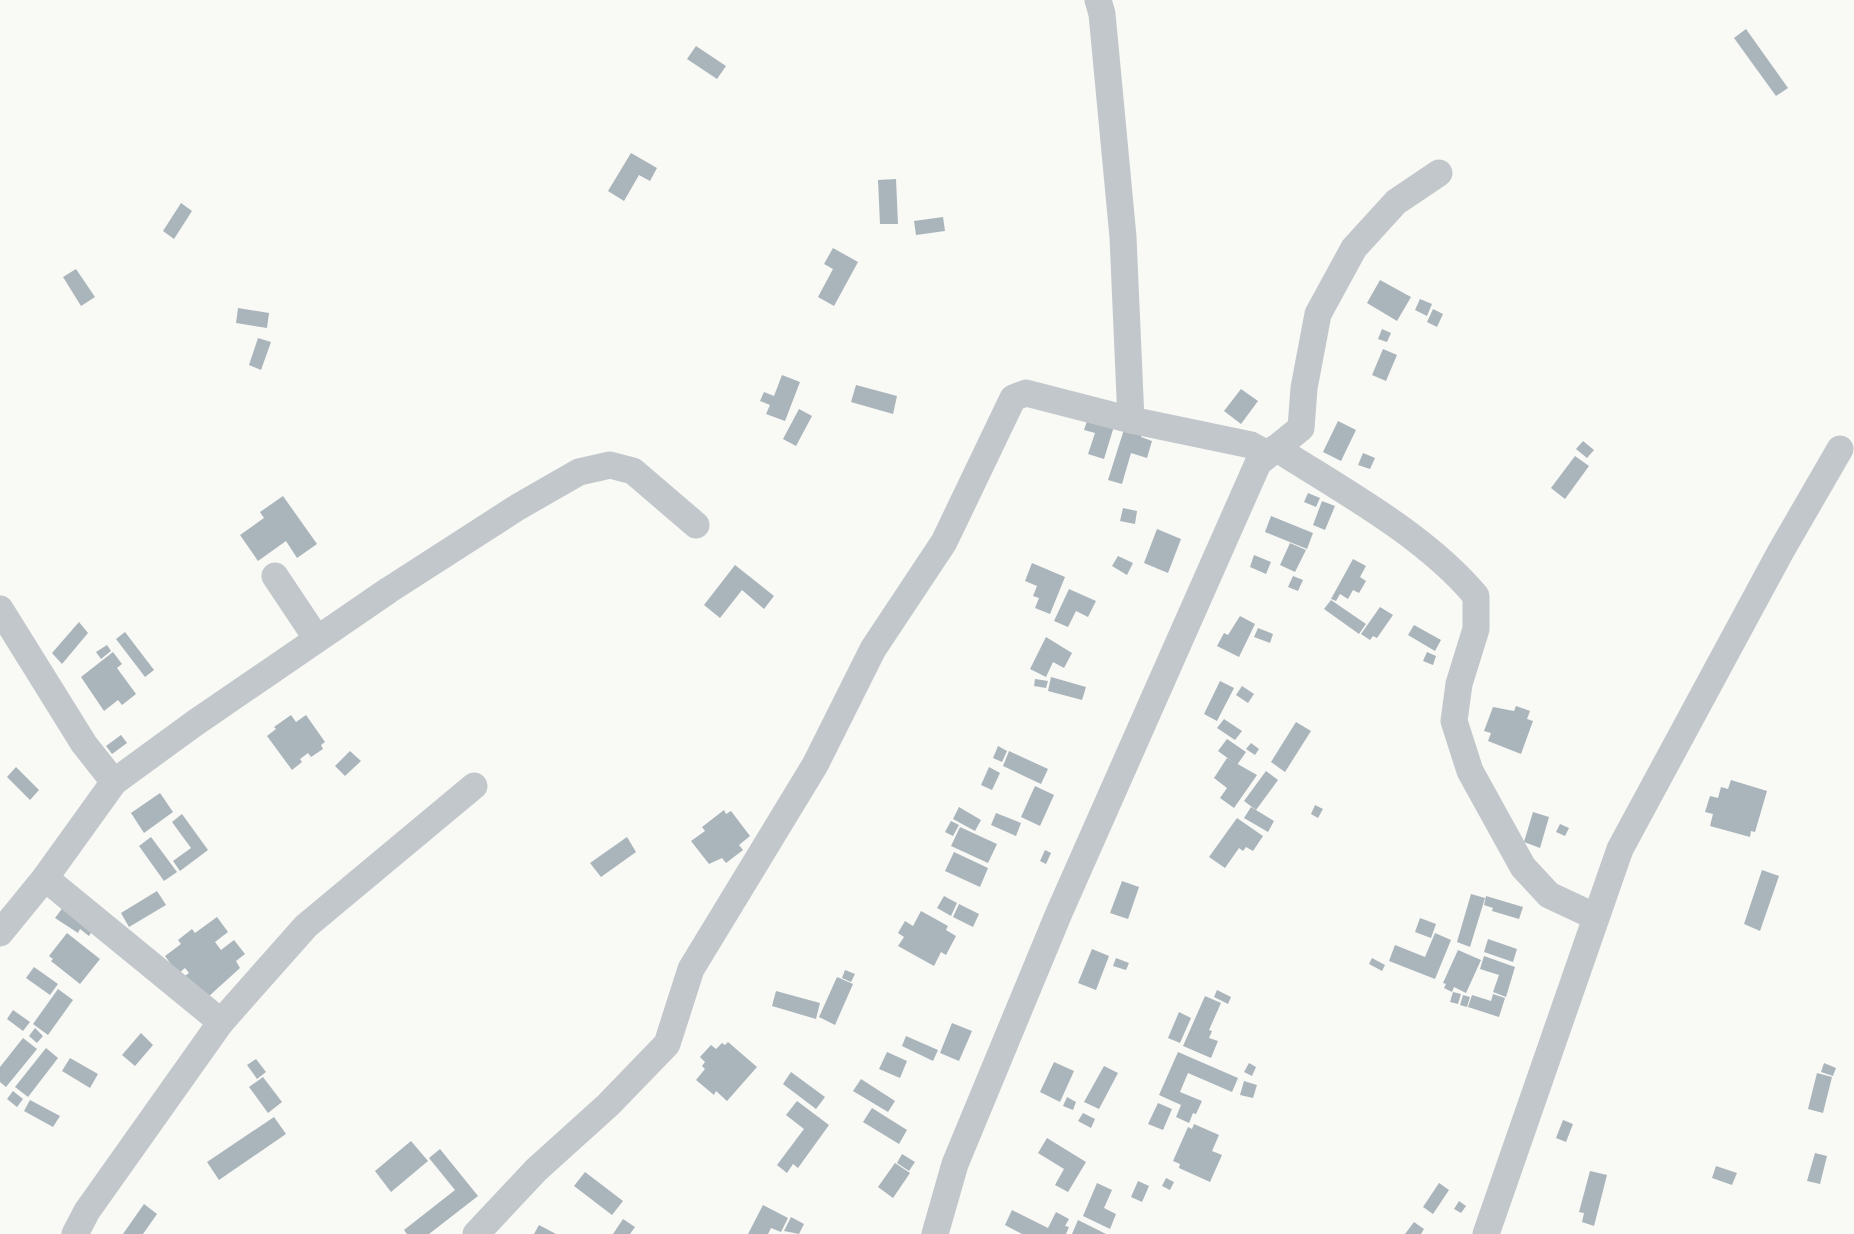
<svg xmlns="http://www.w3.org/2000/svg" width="1854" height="1234" font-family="'IBM Plex Sans',sans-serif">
<rect width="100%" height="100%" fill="#f9f9f6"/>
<g fill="#aab5bb">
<path d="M1746,29L1788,88L1776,96L1734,38Z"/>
<path d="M696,46L726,66L717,79L687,59Z"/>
<path d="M631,153L657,168L650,181L639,175L624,201L608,191Z"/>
<path d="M896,179L898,224H880L878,180Z"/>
<path d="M181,203L192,211L174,239L163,231Z"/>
<path d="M943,217L945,231L916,235L914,221Z"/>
<path d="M833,248L858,262L834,306L818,297L833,269L824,264Z"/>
<path d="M76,269L95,297L81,306L63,277Z"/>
<path d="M1380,280L1411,297L1397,321L1367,303Z"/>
<path d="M1420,299L1432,304L1427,316L1415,310Z"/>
<path d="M238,308L269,313L267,328L236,323Z"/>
<path d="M1433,309L1443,314L1437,327L1427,322Z"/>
<path d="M1382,329L1391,333L1387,342L1378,339Z"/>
<path d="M258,338L271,342L261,370L249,365Z"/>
<path d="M1383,349L1397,355L1386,381L1372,375Z"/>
<path d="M782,375L800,382L785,421L766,414L770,405L760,401L764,392L774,396Z"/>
<path d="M856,385L897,396L893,414L851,402Z"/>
<path d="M1241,389L1258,401L1241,424L1224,411Z"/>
<path d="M799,409L812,416L796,446L783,439Z"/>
<path d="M1089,415L1115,423L1104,459L1088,454L1095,433L1084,430Z"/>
<path d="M1338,421L1356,430L1341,461L1323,452Z"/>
<path d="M1126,423L1144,429L1141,437L1152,441L1147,458L1131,453L1122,484L1108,480Z"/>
<path d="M1583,441L1594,450L1587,458L1576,449Z"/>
<path d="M1363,453L1375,458L1370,469L1358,465Z"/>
<path d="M1575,456L1589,466L1565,499L1551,488Z"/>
<path d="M1308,493L1320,498L1316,507L1304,502Z"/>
<path d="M283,496L317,544L297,558L286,541L258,561L240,535L264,518L260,512Z"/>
<path d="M1322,501L1335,506L1325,530L1313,525Z"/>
<path d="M1123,508L1137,511L1135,524L1120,521Z"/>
<path d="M1271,516L1313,533L1307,549L1265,532Z"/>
<path d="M1157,529L1181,539L1168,573L1144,563Z"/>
<path d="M1290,543L1306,550L1295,572L1280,565Z"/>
<path d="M1254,555L1271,562L1266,574L1250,567Z"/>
<path d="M1118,556L1133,563L1127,575L1112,566Z"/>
<path d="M1353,559L1366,566L1360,577L1366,581L1359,593L1353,590L1348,599L1340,594L1336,601L1331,599Z"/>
<path d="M1032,563L1065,577L1050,614L1035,608L1039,598L1033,596L1037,586L1025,581Z"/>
<path d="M735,565L774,596L764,609L742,590L720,618L704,605Z"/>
<path d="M1293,576L1303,580L1298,591L1288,587Z"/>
<path d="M1069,589L1096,601L1088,617L1076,611L1068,627L1054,621Z"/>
<path d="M1331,600L1366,624L1359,634L1324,609Z"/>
<path d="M1380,607L1393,615L1377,638L1373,636L1370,640L1361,634Z"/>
<path d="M1240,616L1255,624L1239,657L1217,646L1224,633L1228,635Z"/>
<path d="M79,622L88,633L62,664L52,653Z"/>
<path d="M1414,625L1441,640L1435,651L1408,635Z"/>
<path d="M1258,628L1273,634L1270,643L1254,637Z"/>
<path d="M125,632L154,670L145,677L116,639Z"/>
<path d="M1046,637L1072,653L1064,668L1053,662L1046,677L1030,669Z"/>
<path d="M107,645L111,651L101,659L96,652Z"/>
<path d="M113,652L122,664L117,668L136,694L122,705L118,700L104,711L81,677Z"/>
<path d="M1427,652L1436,656L1433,665L1423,661Z"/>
<path d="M1051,677L1086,687L1082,700L1048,691Z"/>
<path d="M1035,679L1048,681L1046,688L1034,686Z"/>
<path d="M1220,681L1234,688L1217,721L1204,714Z"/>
<path d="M1242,686L1254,694L1248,703L1236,695Z"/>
<path d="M1516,706L1530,711L1527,719L1533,721L1521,754L1488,741L1491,733L1484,731L1493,707L1514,711Z"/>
<path d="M291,715L296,722L306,715L325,742L321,745L323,749L311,757L308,753L300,759L302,762L292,770L267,736L276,729L274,727Z"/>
<path d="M1224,719L1242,731L1235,740L1217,728Z"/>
<path d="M1296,722L1311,731L1285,772L1271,762Z"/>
<path d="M121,735L127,743L112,754L106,746Z"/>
<path d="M1227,739L1246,752L1237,765L1218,751Z"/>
<path d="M1251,743L1259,749L1255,755L1246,749Z"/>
<path d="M998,746L1007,751L1002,762L993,758Z"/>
<path d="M350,751L361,761L345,776L335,766Z"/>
<path d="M1009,751L1048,769L1041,784L1003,766Z"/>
<path d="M1227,758L1257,775L1234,808L1220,798L1227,788L1214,778Z"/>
<path d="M16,767L39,790L30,800L7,777Z"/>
<path d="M989,767L1000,773L992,790L981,785Z"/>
<path d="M1266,771L1278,780L1256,810L1244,801Z"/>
<path d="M1731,780L1767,791L1755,832L1751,831L1750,837L1710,826L1713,814L1705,812L1710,796L1718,798L1721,787L1728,789Z"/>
<path d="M1035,786L1054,795L1040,826L1021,817Z"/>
<path d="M160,793L173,812L144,833L131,813Z"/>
<path d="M1315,805L1323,809L1318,818L1311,814Z"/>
<path d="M959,807L981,820L975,831L953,819Z"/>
<path d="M1251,807L1274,821L1268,832L1244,818Z"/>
<path d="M724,810L726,814L731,811L750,836L739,845L743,850L726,863L722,858L709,864L691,841L705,831L702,827Z"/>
<path d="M1533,812L1549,817L1540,848L1524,842Z"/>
<path d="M996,813L1021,823L1016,836L991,825Z"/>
<path d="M182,814L208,850L180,871L173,861L191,848L172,822Z"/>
<path d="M1237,818L1263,836L1253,851L1246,847L1243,851L1239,848L1225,868L1209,857Z"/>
<path d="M951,821L959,825L953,836L945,832Z"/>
<path d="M1560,824L1569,828L1565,836L1556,832Z"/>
<path d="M960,827L997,844L988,863L951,846Z"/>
<path d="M151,837L177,872L164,881L139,846Z"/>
<path d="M627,837L636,852L601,877L590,863Z"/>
<path d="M1045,850L1051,853L1046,864L1040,861Z"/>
<path d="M954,852L988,868L980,887L945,871Z"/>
<path d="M1762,870L1779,876L1760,931L1744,924Z"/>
<path d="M1122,881L1139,887L1128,919L1110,913Z"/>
<path d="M157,891L166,905L129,927L121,913Z"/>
<path d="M1471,894L1485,898L1470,947L1457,942Z"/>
<path d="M944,896L957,903L951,916L937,908Z"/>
<path d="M1486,896L1523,907L1519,919L1492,911L1493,908L1484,905Z"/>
<path d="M67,902L92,931L89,936L80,929L78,933L55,918Z"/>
<path d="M959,904L979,914L973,927L953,917Z"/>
<path d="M921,911L948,926L946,930L956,936L946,955L941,952L934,966L898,946L904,937L898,933L905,921L913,926Z"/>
<path d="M217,917L228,932L215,942L221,950L234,940L245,954L236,961L240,968L208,997L182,978L189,973L185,968L178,974L165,956L181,944L178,940L192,929L195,933Z"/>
<path d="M1420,918L1436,924L1431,938L1415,932Z"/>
<path d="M67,933L100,959L80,984L51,961L53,959L49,956Z"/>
<path d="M1435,933L1451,940L1435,979L1389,961L1395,945L1425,957Z"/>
<path d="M1488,939L1517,949L1513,962L1484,952Z"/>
<path d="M1092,949L1109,956L1096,990L1078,983Z"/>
<path d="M1458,950L1481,960L1466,993L1454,987L1452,992L1444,988L1446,984L1443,983Z"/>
<path d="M1484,956L1515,967L1506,997L1493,992L1499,975L1480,969Z"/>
<path d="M1116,958L1129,963L1126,970L1113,966Z"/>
<path d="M1372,958L1385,965L1382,971L1369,964Z"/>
<path d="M34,967L58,984L50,995L26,978Z"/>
<path d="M845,970L855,974L851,982L842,978Z"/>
<path d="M837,977L853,984L835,1025L819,1017Z"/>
<path d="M58,989L73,1000L48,1035L33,1024Z"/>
<path d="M1217,990L1231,997L1228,1004L1214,997Z"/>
<path d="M776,991L820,1003L816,1019L772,1006Z"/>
<path d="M1453,992L1461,994L1458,1004L1450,1002Z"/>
<path d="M1493,994L1505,998L1499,1017L1468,1007L1472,995L1491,1001Z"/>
<path d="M1463,995L1470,997L1467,1007L1460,1005Z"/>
<path d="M1205,996L1221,1003L1209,1030L1212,1031L1209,1038L1218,1041L1211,1058L1183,1046Z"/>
<path d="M13,1010L30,1022L23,1031L7,1019Z"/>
<path d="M1179,1012L1191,1018L1180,1043L1168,1038Z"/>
<path d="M952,1023L972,1031L959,1061L940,1053Z"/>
<path d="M35,1028L43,1036L37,1043L29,1036Z"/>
<path d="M141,1033L153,1045L135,1066L122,1055Z"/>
<path d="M906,1036L938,1050L933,1061L902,1046Z"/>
<path d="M23,1038L37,1049L6,1087L0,1082V1067Z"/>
<path d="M728,1042L757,1067L727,1101L716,1091L714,1095L696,1080L705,1069L702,1066L705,1062L700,1057L711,1045L716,1049L722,1043L725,1045Z"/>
<path d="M46,1048L58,1058L28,1097L15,1087Z"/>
<path d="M887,1052L907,1061L900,1078L879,1069Z"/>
<path d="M1178,1052L1238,1078L1232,1092L1188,1073L1180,1092L1202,1101L1196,1114L1193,1113L1189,1123L1176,1117L1181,1105L1159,1095Z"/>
<path d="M70,1058L98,1074L90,1088L62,1071Z"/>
<path d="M256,1059L266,1072L257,1079L247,1065Z"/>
<path d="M1054,1062L1074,1071L1060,1102L1040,1092Z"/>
<path d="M1249,1063L1256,1067L1252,1076L1244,1072Z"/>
<path d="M1824,1063L1836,1068L1833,1076L1821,1072Z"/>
<path d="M1104,1066L1118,1073L1099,1109L1084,1102Z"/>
<path d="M791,1072L825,1097L816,1109L783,1084Z"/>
<path d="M1817,1073L1832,1077L1823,1113L1808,1109Z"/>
<path d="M263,1077L282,1102L268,1113L249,1087Z"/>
<path d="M861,1079L895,1101L888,1112L853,1091Z"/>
<path d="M1244,1081L1257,1085L1253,1098L1240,1095Z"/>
<path d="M13,1091L23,1099L17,1107L7,1099Z"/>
<path d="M1067,1097L1076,1102L1073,1110L1063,1106Z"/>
<path d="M30,1100L60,1116L53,1127L24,1111Z"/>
<path d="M797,1101L829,1125L798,1168L793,1164L787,1173L777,1165L804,1129L786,1115Z"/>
<path d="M1158,1103L1172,1109L1163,1130L1148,1124Z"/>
<path d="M872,1108L907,1130L899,1144L863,1122Z"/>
<path d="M1083,1113L1095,1119L1091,1128L1078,1121Z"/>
<path d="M274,1117L286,1134L219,1180L207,1162Z"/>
<path d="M1563,1120L1573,1124L1566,1142L1556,1138Z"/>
<path d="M1194,1124L1219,1135L1212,1151L1222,1155L1210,1182L1179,1168L1180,1164L1173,1161L1188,1127L1192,1129Z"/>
<path d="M1047,1138L1086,1162L1068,1192L1055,1185L1064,1169L1038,1153Z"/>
<path d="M411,1141L428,1161L391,1192L375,1171Z"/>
<path d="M440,1149L478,1196L429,1234H407L404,1230L455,1190L429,1158Z"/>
<path d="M1815,1153L1827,1156L1820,1184L1807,1181Z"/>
<path d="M902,1154L915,1162L909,1171L897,1163Z"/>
<path d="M895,1163L910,1173L893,1198L878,1187Z"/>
<path d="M1716,1166L1737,1173L1732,1185L1712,1178Z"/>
<path d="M1590,1171L1607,1175L1594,1226L1582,1222L1584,1213L1579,1212Z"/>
<path d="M585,1172L623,1201L612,1215L574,1186Z"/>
<path d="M1166,1178L1174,1182L1170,1190L1162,1186Z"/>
<path d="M1138,1181L1149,1186L1142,1202L1131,1197Z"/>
<path d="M1097,1183L1112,1190L1104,1208L1116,1214L1110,1229L1083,1216Z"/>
<path d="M1439,1183L1449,1190L1433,1214L1423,1207Z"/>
<path d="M1459,1201L1466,1206L1461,1213L1454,1209Z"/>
<path d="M144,1204L157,1214L143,1234H123Z"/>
<path d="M763,1205L788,1218L781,1232L771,1228L768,1234H748Z"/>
<path d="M1012,1210L1048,1228L1056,1212L1069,1219L1065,1226L1069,1227L1066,1234H1022L1005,1225Z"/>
<path d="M791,1217L804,1224L799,1234L784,1231Z"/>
<path d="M623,1219L635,1227L630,1234H613Z"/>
<path d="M1078,1220L1106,1234H1072Z"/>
<path d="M1414,1222L1424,1229L1421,1234H1405Z"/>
<path d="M539,1225L556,1234H534Z"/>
</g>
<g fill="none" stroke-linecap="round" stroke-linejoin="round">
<g stroke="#c1c7ca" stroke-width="27">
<path d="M1098,0L1102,14L1123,237L1131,420"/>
<path d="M1276,448C1343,491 1425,535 1476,596V629L1459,684L1454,721L1470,771L1523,867L1549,895L1596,917"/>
<path d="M1263,459L1301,428L1304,388L1318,314L1354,248L1396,202L1439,173"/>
<path d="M275,576L317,639"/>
<path d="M0,609L84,744L114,782"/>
<path d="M45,878L221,1022L87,1211L75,1234"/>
<path d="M0,933L45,878L114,782L195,723L389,590L518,507L579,472L610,465L633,471L696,525"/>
<path d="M221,1022L306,926L474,786"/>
<path d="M476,1234L536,1170L608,1105L667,1044L691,969L815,765L873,649L944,542L1013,398L1026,393L1131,420L1251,445L1260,450L1259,461L1059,913L955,1164L935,1234"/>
<path d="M1486,1234L1620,849L1781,551L1840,449"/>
</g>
</g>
</svg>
